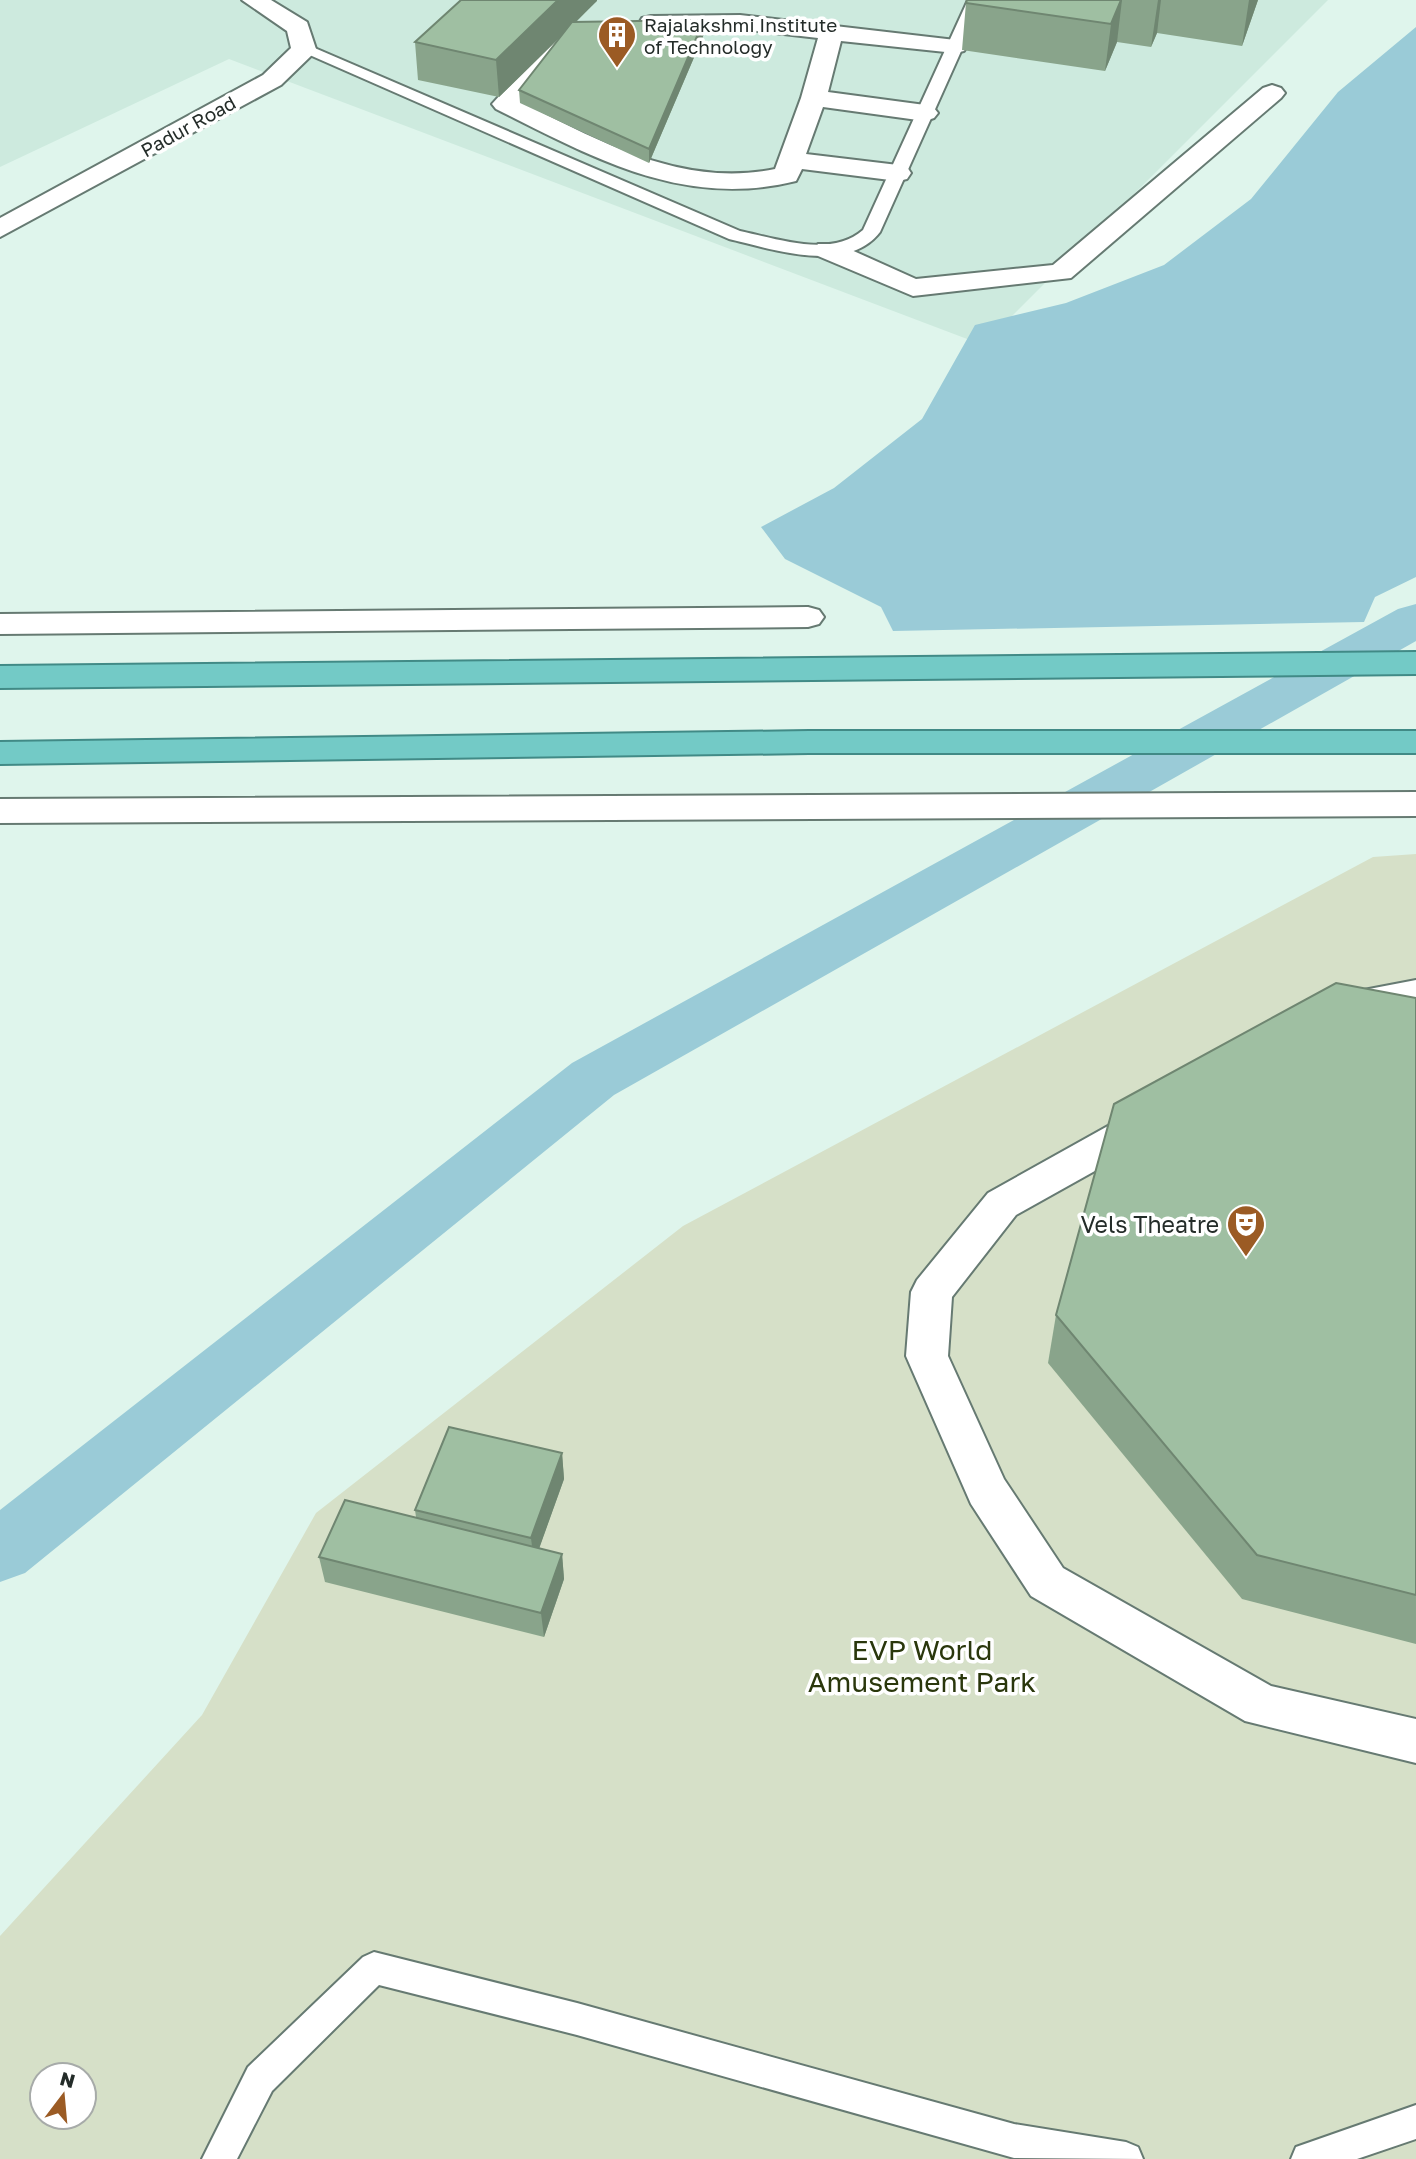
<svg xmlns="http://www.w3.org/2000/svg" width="1416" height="2159" font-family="'Golos Text',sans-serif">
<rect width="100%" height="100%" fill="#dff5ec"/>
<path fill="#cdeade" d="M0,0H1328L983,345L229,59L0,167Z"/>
<path fill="#d6e0c8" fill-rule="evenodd" d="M1416,854V2159H0V1936L202,1715L316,1513L683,1226L1373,857ZM42,2075H84V2117H42Z"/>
<path fill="#9acbd7" d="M1416,27V577L1375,597L1364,622L893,631L881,607L785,559L761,527L834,488L922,419L975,325L1066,303L1164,265L1251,199L1338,92Z"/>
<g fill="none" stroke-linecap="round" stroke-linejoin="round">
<path fill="#9acbd7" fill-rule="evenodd" d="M1416,604V641L614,1095L25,1573L0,1582V1510L572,1063L1398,609Z"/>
<defs>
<g id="service">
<path d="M968,0H984L880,232C847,275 772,249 729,239L296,49L304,44L310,46L740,231C778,239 831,258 863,230Z"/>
<path d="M374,1952L577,2003L1014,2124L1126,2142L1138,2147L1143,2159L1014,2158L577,2035L379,1985L272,2091L237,2159H202L248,2067L363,1957Z"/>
<path d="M1416,2105V2139L1357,2159H1291L1296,2147Z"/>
</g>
<g id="minor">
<path d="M740,15L964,41L967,46L964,51L955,53L841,41L828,92L925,105L934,108L938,113L934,118L925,121L823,107L806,154L898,165L907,167L911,173L907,179L898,181L802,169L796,181C684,209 594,158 496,109L492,104L552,38H570L573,43L521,102C601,142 683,188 775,169L801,98L818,38L740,29L651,30L642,28L639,23L642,18L651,16Z"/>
<path d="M1272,85L1281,88L1285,93L1281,98L1071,278L913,296L818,256L814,250L818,244H838L916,279L1053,265L1263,88Z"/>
<path d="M1416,980V1008C1394,1011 1359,1024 1339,1018L1333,1008L1339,998L1348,993Z"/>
<path d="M1147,1108L1161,1112L1167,1123L1161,1134L1016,1215L952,1297L948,1356L1004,1479L1063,1568L1271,1686L1416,1719V1763L1245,1721L1031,1596L971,1504L906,1356L911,1292L917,1280L988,1193L1133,1112Z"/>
</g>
<g id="tertiary">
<path d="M242,0H271L307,22L316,49L313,54L281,85L0,237V218L263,75L291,48L287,31Z"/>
<path d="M808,607L819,610L824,617L819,624L808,627L0,634V614Z"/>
<path d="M1416,792V816L0,823V799Z"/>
</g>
<g id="trunk">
<path d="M1416,652V674L0,688V666Z"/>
<path d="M809,731H1416V753H809L0,764V742Z"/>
</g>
</defs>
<use href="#service" stroke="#667a72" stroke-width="4"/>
<use href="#minor" stroke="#667a72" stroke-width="4"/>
<use href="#tertiary" stroke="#667a72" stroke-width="4"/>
<use href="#trunk" stroke="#418a86" stroke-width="4"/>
<use href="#service" fill="#fff" fill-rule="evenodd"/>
<use href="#minor" fill="#fff" fill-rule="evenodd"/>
<use href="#tertiary" fill="#fff" fill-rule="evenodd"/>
<use href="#trunk" fill="#73cac6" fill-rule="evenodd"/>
</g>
<g fill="#89a48b">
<path d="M461,0H597L576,22L704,34L649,163L520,103L519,90L560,37L499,97L418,80L415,42Z"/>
<path d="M967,0H1258L1242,46L1157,33L1151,47L1117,42L1105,71L962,50L966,3Z"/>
<path d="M1416,998V1644L1242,1599L1048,1363L1056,1315Z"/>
<path d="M562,1453L564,1479L539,1548L562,1554L564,1579L544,1637L325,1582L319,1557L416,1517L415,1510Z"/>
</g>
<g fill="#6f8671">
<path d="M558,0H597V1L499,97L496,60Z"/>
<path d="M1121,0H1122L1117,42L1105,71L1111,24Z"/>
<path d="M1158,0H1161L1157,33L1151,47Z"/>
<path d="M1249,0H1258L1242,46Z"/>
<path d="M704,20V34L649,163V149Z"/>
<path d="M562,1453L564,1479L534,1563L531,1538Z"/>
<path d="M562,1554L564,1579L544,1637L541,1613Z"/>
</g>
<g fill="#9fbfa2" stroke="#6f8671" stroke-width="2">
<path d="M461,0H558L496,60L415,42Z"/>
<path d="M967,0H1121L1111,24L966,3Z"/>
<path d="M704,20L649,149L519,90L572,22Z"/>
<path d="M1336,983L1416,998V1595L1257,1555L1056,1315L1114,1104Z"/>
<path d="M449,1427L562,1453L531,1538L415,1510Z"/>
<path d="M345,1500L562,1554L541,1613L319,1557Z"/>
</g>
<defs>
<symbol id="building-pin" viewBox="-11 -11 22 30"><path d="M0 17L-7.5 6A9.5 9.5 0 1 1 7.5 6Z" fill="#9b5b24" stroke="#fff"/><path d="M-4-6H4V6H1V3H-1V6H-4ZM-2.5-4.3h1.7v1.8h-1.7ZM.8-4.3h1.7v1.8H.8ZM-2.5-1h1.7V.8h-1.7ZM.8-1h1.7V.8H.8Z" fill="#fff"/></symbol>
<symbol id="theatre-pin" viewBox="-11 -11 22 30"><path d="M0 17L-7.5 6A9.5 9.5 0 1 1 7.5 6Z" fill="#9b5b24" stroke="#fff"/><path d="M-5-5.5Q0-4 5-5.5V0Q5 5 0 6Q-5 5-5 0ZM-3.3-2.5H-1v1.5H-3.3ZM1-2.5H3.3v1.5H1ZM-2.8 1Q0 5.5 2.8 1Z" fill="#fff"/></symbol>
</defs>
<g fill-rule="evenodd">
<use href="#building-pin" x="595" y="13" width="44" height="60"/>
<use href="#theatre-pin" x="1224" y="1202" width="44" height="60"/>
</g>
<g text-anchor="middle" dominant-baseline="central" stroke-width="7" stroke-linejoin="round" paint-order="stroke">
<g font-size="19" fill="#242c29" stroke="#fff" text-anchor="start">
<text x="644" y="24">Rajalakshmi Institute<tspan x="644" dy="22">of Technology</tspan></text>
</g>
<g font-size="19" fill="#242c29" stroke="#fff">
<text transform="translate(188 126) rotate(-29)">Padur Road</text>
</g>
<g font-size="23" fill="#242c29" stroke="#fff" text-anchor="end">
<text x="1219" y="1224">Vels Theatre</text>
</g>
<g font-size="28" fill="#2a370c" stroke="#fff">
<text x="922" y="1649">EVP World<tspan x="922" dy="32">Amusement Park</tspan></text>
</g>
</g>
<g transform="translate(63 2096) rotate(16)"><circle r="33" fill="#ffffff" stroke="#a7aba9" stroke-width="2"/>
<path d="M0-5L12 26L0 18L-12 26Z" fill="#9b5b24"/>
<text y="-10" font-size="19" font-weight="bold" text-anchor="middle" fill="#242c29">N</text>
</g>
</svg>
